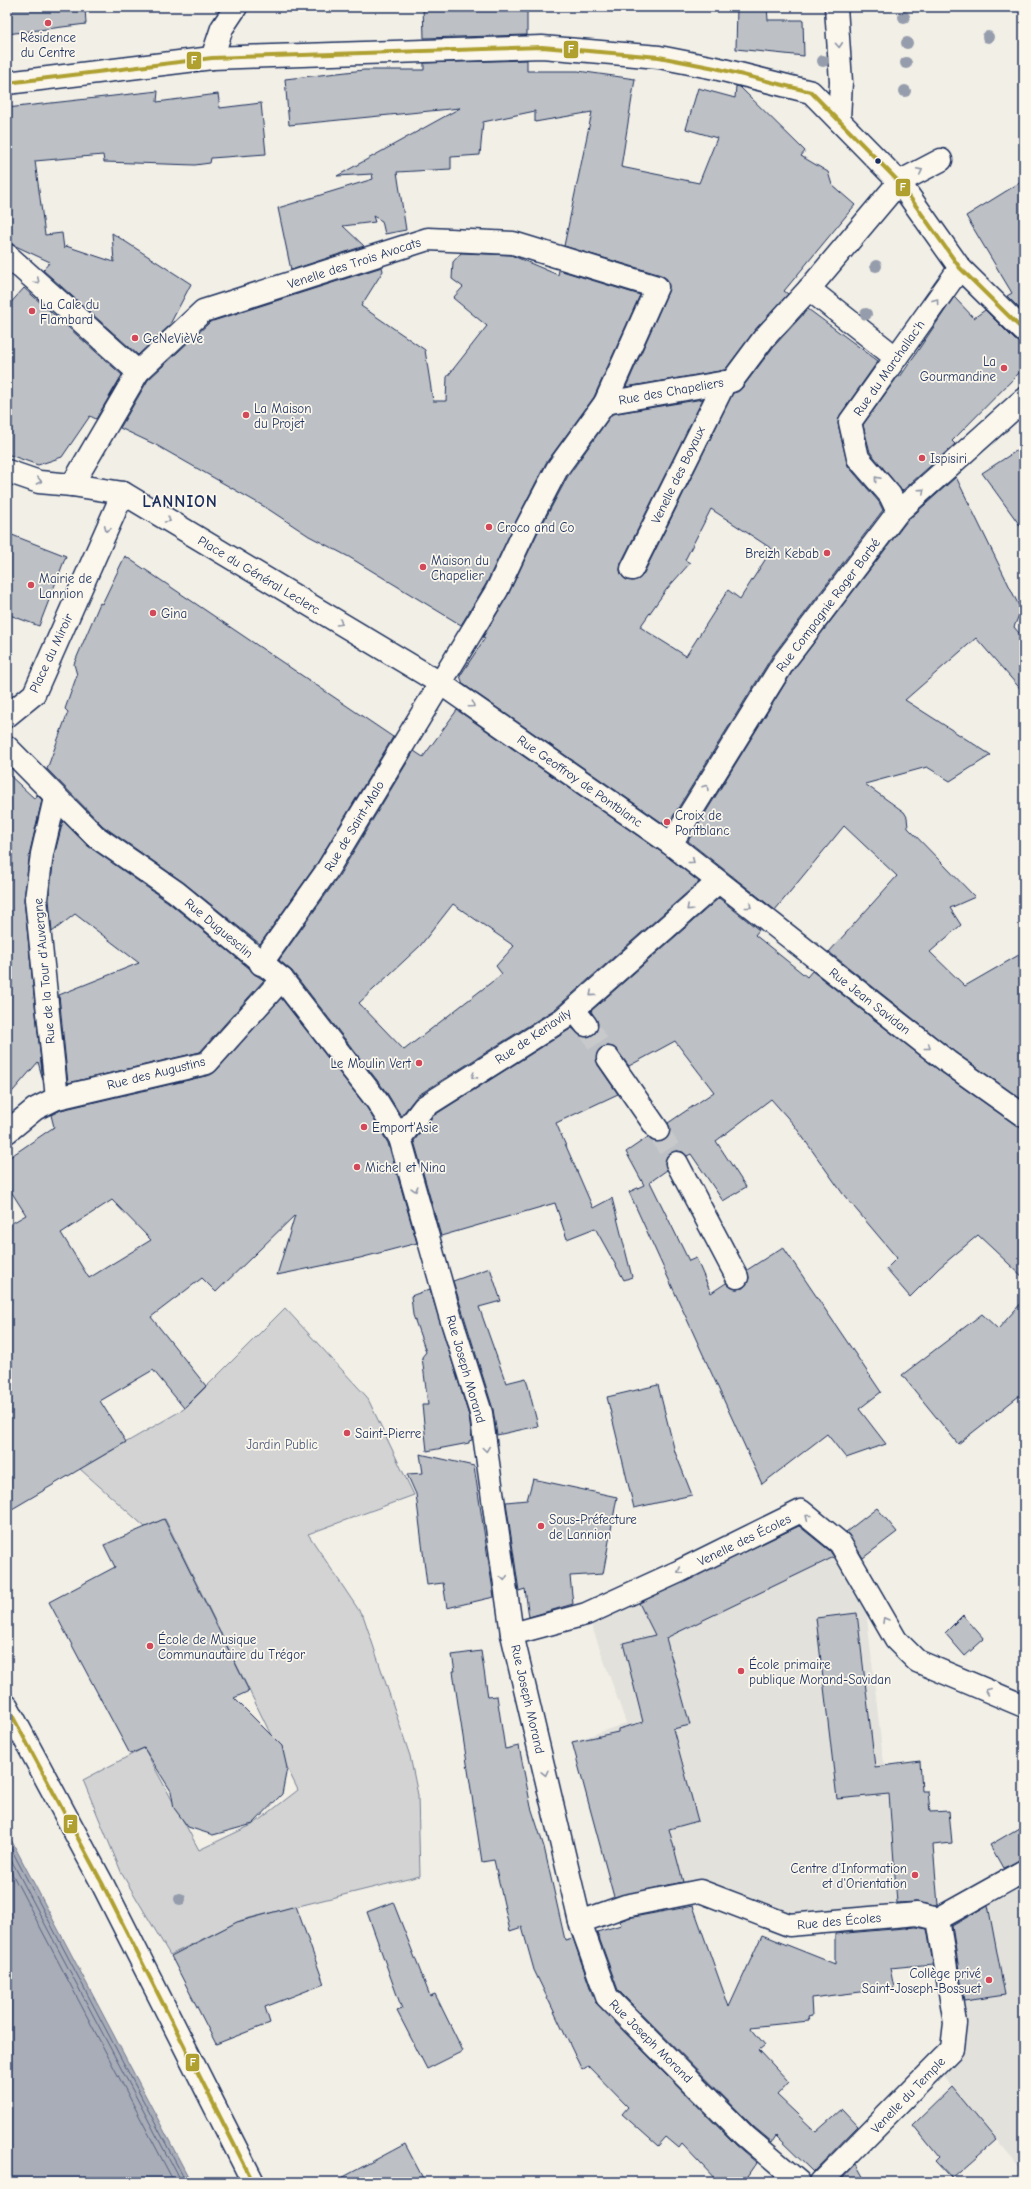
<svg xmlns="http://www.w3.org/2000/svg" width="1031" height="2189" font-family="'Comic Neue',sans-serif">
<rect width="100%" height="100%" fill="#f2efe6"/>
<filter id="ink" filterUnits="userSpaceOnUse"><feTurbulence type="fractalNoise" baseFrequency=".025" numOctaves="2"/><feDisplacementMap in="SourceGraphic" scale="8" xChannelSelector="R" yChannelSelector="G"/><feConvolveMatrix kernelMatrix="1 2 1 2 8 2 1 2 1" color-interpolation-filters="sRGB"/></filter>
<g filter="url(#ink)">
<g fill="#e2e1dc">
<path d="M801,1518L835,1545L865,1600L883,1759L886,1765L897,1906L790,1919L700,1884L615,1902L572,1742L626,1723L589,1618Z"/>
<path d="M1024,1883V2173L940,2073L956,2054L946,1928Z"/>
</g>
<path fill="#d2d3d2" stroke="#768198" d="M285,1308L367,1397L414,1495L308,1534L364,1618L410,1756L418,1795L420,1876L242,1920L170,1955L122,1874L83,1780L144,1748L199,1850L254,1824L298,1790L165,1519L145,1527L80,1469L184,1409Z"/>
<path fill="#a9adb7" stroke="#707b93" d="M7,1832L191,2182H7Z"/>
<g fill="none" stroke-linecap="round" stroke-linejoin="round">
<g stroke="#546182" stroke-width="1">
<path d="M7,1841L186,2182"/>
<path d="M7,1852L181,2182"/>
<path d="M7,1864L174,2182"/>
</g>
</g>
<g fill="#bdc0c4" stroke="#1b2f5e" fill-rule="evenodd">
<path d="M7,7H85L86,24L7,34Z"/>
<path d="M423,7H527V35L424,38Z"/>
<path d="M737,7H767L768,20H803L804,56L736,49Z"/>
<path d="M527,60V71H578L635,79L621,167L699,183L717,138L686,129L698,88L735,98L736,86L740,87L805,151L801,156L828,172L832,185L855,205L784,291L788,294L755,330L725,370L626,387L668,292L669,286L667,279L661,275L564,246L592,112L535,122V111L483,122L480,155L451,157V169L397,172L406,230L385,234L382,221L373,216L375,222L343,226L364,246L291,270L278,208L373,179L372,174L337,176L460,108L289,125L285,79L364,70H424V63Z"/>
<path d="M158,91L157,102L218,94L220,108L261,103L266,154L211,158L210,163L195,165L104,162L103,155L35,161L45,235L62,233L64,249L66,246L114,262L112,233L191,284L169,326L138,355L43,270L50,262L7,242V108Z"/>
<path d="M1024,180V313L1007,296L1012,293L966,216Z"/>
<path d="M461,253L511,255L558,275L559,270L640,295L594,397L546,463L515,523L486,584L461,625L349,557L309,536L265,507L156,445L120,428L148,380L210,322L382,267L383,271L361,306L425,350L433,401H446L447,377L487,326L453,298L463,287L452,279L453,262Z"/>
<path d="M24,288L122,375L96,419L90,416L62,457L38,465L7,454V307Z"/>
<path d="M954,297L974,318L985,310L1015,340L1024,343V368L952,441L955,444L902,491L870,452L863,425L898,376L900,377Z"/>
<path d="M808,309L878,361L840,415L838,424L848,466L879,502L883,510L773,655L667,826L463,684L460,676L485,638L483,637L508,595L537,534L568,476L612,414L703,399L621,563L620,570L622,576L627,580L633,581L639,579L643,575L733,393L742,388L774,346ZM711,509L772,549L740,599L728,590L686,656L640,627L666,590L690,563L685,560Z"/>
<path d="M1024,446V531L982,473Z"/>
<path d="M956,477L1021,610L1014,627L1024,639V693L976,638L905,700L991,755L950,781L927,767L865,784L904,812L907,817L908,828L975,897L950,908L961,925L930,952L965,986L1024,952V1101L955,1052L829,952L897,876L844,826L775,910L688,841L794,669L907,521Z"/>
<path d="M7,533L66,556L39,626L7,614Z"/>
<path d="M125,556L393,737L316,865L260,944L183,882L103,826L47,769L68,712L65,709L77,675L74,664L100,603L102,604Z"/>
<path d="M457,710L664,854L699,882L555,1009L417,1096L401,1116L387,1093L292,971L279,960L337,879L414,751L423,757ZM453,904L514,946L496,966L502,974L404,1050L359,1003L420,946Z"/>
<path d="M7,773L35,799L37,795L42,800L30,851L24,900L43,1080L38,1062L7,1098Z"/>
<path d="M63,821L88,846L168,902L249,968L254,974L264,980L200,1052L68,1083L59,995L139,963L75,914L52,932L49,899L54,856Z"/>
<path d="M719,898L759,930L755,935L807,977L812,971L941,1072L1017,1126L1024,1128V1278L978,1235L939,1268L910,1297L886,1269L897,1258L843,1194L794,1125L771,1099L716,1141L746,1187L723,1201L691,1154L687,1156L683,1152L677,1151L667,1156L665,1163L667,1170L650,1182L689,1261L696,1258L711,1293L726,1283L736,1289L743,1288L749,1278L747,1270L783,1247L881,1392L859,1409L886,1444L846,1458L827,1434L762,1484L629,1192L644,1185L626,1152L648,1137L653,1141L665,1140L669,1135L668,1123L714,1092L675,1041L629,1066L614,1047L607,1046L601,1048L597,1053L598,1065L618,1094L556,1123L593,1208L612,1198L632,1277L624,1280L595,1228L567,1239L555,1203L441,1236L414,1141L433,1116L572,1028L582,1037H588L594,1034L598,1024L591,1011Z"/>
<path d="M281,998L367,1108L388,1143L417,1243L360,1258L277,1275L295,1215L216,1292L202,1278L151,1317L206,1386L184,1408L153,1370L100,1401L126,1442L7,1512V1226L26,1215L7,1185V1159L54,1127L51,1115L61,1110L210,1075L216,1071ZM112,1200L151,1240L89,1278L61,1233Z"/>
<path d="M490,1268L501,1301L479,1307L506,1383L526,1378L538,1426L497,1435L493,1409L453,1281Z"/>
<path d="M430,1289L469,1416L472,1440L469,1441V1443L427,1451L422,1405H428L422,1357L426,1352L413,1315L411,1296Z"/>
<path d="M1024,1300V1392L958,1444L902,1375L982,1314L998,1329Z"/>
<path d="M658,1385L675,1452L692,1495L634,1508L607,1397Z"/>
<path d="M420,1454L474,1466L494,1597L447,1608L443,1583L427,1585L416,1494L407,1474L423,1473Z"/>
<path d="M533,1479L617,1497L603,1574L570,1576L573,1604L529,1617L525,1589L519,1591L506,1502L527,1500Z"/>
<path d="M877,1508L897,1532L863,1558L846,1532Z"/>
<path d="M164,1519L249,1691L234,1698L282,1746L287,1768L282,1794L253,1824L213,1835L188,1827L174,1808L171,1791L144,1748L130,1754L49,1602L115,1567L104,1545Z"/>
<path d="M799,1526L830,1551L834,1557L666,1638L690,1725L673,1729L698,1821L669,1829L683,1882L614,1897L572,1742L618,1732V1729L643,1722L623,1643L655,1635L639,1603Z"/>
<path d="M857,1613L875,1767L920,1761L922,1791H928L930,1812L949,1811L952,1843L933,1845L938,1905L936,1906L916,1902L897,1903L889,1794L837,1799L816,1618Z"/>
<path d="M963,1615L984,1639L965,1656L945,1633Z"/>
<path d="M481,1651L488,1697L497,1696L505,1749L519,1746L531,1807L544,1847L565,1940L573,1938L595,2002L736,2145L757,2163L744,2182H718L682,2144L679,2148L666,2137L658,2146L622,2114L628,2107L588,2066L582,2070L534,1970L522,1927L510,1931L494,1860L482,1862L453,1671H455L452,1655Z"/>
<path d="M1024,1825V1859L1003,1868L990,1845Z"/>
<path d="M393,1902L430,1996L435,1994L463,2051L427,2069L397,2011L402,2009L367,1912Z"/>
<path d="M988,1905L1005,1995L964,2001L952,1926Z"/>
<path d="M296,1906L324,1984L265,2007L270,2023L216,2044L171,1956L237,1922Z"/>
<path d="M693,1906L729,2007L762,1935L835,1964V1934L916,1927L927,1929L933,1964L890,1968L894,1988L811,1998L812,2016L808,2017L809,2021L750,2027L765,2045L759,2050L789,2082L777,2095L816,2132L842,2109L858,2126L813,2172L776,2136L772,2142L754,2127L618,1990L597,1932L621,1925L620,1921L628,1918Z"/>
<path d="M952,2087L996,2140L952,2179L935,2161L939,2157L913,2125Z"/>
<path d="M405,2144L425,2182H334Z"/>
<path d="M856,2164L866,2182H839Z"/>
</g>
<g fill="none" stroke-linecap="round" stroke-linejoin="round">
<g stroke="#c7c9cb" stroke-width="22" stroke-dasharray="22 11" stroke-linecap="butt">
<path d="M586,1025L608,1058"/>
<path d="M658,1130L677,1163"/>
</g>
<defs>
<g id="minor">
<path d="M836,7L841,82L839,119"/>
<path d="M212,58L222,28L236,7"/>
<path d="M7,255L138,372"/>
<path d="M809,289L895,357"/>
<path d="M7,471L39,482L72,485L123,493L440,683L671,844L948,1062L1024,1116"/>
<path d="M72,485L138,372L203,311L428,239L513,243L657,287L605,403"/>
<path d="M898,512L890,495L858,458L850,422L960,268"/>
<path d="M632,569L725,382"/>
<path d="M7,716L34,694L123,493"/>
<path d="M7,747L95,836L176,892L282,979L377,1101L400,1138L450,1315L481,1413L512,1634L580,1922L607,1997L745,2136L799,2182"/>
<path d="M55,798L42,854L36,899L57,1098"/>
<path d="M671,844L784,662L898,512L1024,399"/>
<path d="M261,964L326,872L497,590L526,528L557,469L605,403L732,381L764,338L809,289L899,182L941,160"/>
<path d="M574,1010L586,1025"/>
<path d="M608,1058L658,1130"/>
<path d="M7,1132L35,1109L57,1098L207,1063L282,979"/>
<path d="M400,1138L424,1107L563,1019L718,882"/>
<path d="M677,1163L737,1277"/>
<path d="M512,1634L586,1614L680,1571L801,1511L840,1543L896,1640L917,1661L1024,1706"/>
<path d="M580,1922L625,1906L700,1891L789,1925L917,1914L938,1919L1024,1871"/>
<path d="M821,2182L952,2049L955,2023L938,1919"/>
</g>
<g id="major">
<path d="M7,83L212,58L542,47L659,57L715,68L811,92L899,182L960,268L1024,331"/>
<path d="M7,1706L102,1883L253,2182"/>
</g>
</defs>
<use href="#minor" stroke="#1b2f5e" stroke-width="25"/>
<use href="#major" stroke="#1b2f5e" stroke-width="25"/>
<use href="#minor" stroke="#fbf7ec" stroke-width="22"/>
<use href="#major" stroke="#fbf7ec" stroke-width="22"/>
<defs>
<g id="bus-1">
<path d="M7,83L212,58L542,47L659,57L715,68L811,92L899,182L960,268L1024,331"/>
<path d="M7,1706L102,1883L253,2182"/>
</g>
</defs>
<use href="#bus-1" stroke="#fbf7ec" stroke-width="7"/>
<use href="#bus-1" stroke="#afa030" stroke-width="4"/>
</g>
<g fill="#959cab">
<circle cx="904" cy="17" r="6"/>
<circle cx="988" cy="37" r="6"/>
<circle cx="907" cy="43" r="6"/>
<circle cx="823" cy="61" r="6"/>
<circle cx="906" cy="63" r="6"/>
<circle cx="905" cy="91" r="6"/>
<circle cx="876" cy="266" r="6"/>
<circle cx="866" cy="314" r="6"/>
<circle cx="180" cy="1899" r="6"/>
</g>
<defs><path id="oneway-chevron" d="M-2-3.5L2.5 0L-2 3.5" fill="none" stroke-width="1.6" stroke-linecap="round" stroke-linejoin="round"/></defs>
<g stroke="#8b93a5">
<use href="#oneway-chevron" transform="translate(839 45) rotate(86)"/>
<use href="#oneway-chevron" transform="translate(920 171) rotate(-26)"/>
<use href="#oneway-chevron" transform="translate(37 281) rotate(40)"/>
<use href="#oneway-chevron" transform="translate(936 301) rotate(-54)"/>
<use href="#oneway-chevron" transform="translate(877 479) rotate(-131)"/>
<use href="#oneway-chevron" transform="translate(39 481) rotate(12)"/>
<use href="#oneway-chevron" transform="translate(922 491) rotate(-42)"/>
<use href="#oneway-chevron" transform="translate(168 520) rotate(31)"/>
<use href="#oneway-chevron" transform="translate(107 529) rotate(114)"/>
<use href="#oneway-chevron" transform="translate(340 623) rotate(31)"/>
<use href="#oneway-chevron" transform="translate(472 705) rotate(35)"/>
<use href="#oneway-chevron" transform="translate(706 787) rotate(-58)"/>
<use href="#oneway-chevron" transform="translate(692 861) rotate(38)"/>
<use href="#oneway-chevron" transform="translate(749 906) rotate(38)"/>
<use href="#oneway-chevron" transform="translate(689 908) rotate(138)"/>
<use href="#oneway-chevron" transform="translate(592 994) rotate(138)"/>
<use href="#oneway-chevron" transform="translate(928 1047) rotate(38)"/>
<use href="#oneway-chevron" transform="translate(474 1076) rotate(148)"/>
<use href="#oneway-chevron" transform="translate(415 1189) rotate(74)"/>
<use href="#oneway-chevron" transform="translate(486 1449) rotate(82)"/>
<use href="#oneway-chevron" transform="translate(808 1517) rotate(-141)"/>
<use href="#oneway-chevron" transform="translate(680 1571) rotate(155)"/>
<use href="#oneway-chevron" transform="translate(504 1578) rotate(82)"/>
<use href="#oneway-chevron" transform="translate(885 1620) rotate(-120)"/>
<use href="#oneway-chevron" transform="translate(988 1691) rotate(-157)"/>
<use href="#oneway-chevron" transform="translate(545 1773) rotate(77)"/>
</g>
</g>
<g fill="#d1495b" stroke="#fbf7ec" stroke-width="1.5">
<circle cx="48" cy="23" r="4"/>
<circle cx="32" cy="311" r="4"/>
<circle cx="135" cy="338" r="4"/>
<circle cx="1004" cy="368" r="4"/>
<circle cx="246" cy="415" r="4"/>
<circle cx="922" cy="458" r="4"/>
<circle cx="489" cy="527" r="4"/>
<circle cx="827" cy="553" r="4"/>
<circle cx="423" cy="567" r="4"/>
<circle cx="31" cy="585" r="4"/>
<circle cx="153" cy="613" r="4"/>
<circle cx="667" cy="822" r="4"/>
<circle cx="419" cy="1063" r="4"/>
<circle cx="364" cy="1127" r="4"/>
<circle cx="357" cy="1167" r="4"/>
<circle cx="347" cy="1433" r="4"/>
<circle cx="541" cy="1526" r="4"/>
<circle cx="150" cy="1646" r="4"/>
<circle cx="741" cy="1671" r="4"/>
<circle cx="915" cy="1875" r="4"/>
<circle cx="989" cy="1980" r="4"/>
</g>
<circle fill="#1b2f5e" stroke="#fbf7ec" stroke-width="1.5" cx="878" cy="161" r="3.5"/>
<g text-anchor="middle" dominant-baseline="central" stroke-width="3.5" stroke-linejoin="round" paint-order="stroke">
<g font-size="13" fill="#1b2f5e" stroke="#fbf7ec" text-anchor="start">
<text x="48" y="37" text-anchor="middle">Résidence<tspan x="48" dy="15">du Centre</tspan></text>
<text x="40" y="304">La Cale du<tspan x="40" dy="15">Flambard</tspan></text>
<text x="143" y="338">GeNeVièVe</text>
<text x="996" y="361" text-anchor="end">La<tspan x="996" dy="15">Gourmandine</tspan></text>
<text x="254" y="408">La Maison<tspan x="254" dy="15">du Projet</tspan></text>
<text x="930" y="458">Ispisiri</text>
<text x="497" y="527">Croco and Co</text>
<text x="819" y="553" text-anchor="end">Breizh Kebab</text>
<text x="431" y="560">Maison du<tspan x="431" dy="15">Chapelier</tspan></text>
<text x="39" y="578">Mairie de<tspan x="39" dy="15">Lannion</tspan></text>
<text x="161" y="613">Gina</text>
<text x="675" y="815">Croix de<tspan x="675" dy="15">Pontblanc</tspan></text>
<text x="411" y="1063" text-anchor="end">Le Moulin Vert</text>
<text x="372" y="1127">Emport'Asie</text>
<text x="365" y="1167">Michel et Nina</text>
<text x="355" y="1433">Saint-Pierre</text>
<text x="549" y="1519">Sous-Préfecture<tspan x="549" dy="15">de Lannion</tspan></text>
<text x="158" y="1639">École de Musique<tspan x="158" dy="15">Communautaire du Trégor</tspan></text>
<text x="749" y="1664">École primaire<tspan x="749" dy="15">publique Morand-Savidan</tspan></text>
<text x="907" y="1868" text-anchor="end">Centre d'Information<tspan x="907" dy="15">et d'Orientation</tspan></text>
<text x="981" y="1973" text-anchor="end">Collège privé<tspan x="981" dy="15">Saint-Joseph-Bossuet</tspan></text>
</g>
<g font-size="13" fill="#1b2f5e" stroke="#fbf7ec">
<text transform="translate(354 263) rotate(-18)">Venelle des Trois Avocats</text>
<text transform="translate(889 368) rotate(-55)">Rue du Marchallac'h</text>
<text transform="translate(671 391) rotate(-10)">Rue des Chapeliers</text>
<text transform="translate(678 475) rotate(-64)">Venelle des Boyaux</text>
<text transform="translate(259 575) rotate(31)">Place du Général Leclerc</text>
<text transform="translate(828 605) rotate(-53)">Rue Compagnie Roger Barbé</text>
<text transform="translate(51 653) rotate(-65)">Place du Miroir</text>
<text transform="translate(580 781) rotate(35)">Rue Geoffroy de Pontblanc</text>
<text transform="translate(354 826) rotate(-59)">Rue de Saint-Malo</text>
<text transform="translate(219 928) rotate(40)">Rue Duguesclin</text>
<text transform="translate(44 971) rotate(-95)">Rue de la Tour d'Auvergne</text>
<text transform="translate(870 1001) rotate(38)">Rue Jean Savidan</text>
<text transform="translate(533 1036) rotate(-34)">Rue de Keriavily</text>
<text transform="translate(156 1073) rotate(-14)">Rue des Augustins</text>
<text transform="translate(466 1369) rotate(74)">Rue Joseph Morand</text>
<text transform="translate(744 1540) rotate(-26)">Venelle des Écoles</text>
<text transform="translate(528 1699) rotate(77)">Rue Joseph Morand</text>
<text transform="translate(839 1921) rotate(-5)">Rue des Écoles</text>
<text transform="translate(651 2041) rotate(45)">Rue Joseph Morand</text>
<text transform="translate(908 2095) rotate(-46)">Venelle du Temple</text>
</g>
<g font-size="13" fill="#49587b" stroke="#fbf7ec">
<text x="282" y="1444">Jardin Public</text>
</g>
<g font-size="17" font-weight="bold" letter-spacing="1" fill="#1b2f5e" stroke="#fbf7ec">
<text x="180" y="501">LANNION</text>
</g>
</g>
<g stroke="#fbf7ec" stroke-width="1.5">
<rect x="563" y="40" width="16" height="19" rx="4" fill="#afa030"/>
<rect x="186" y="51" width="16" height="19" rx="4" fill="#afa030"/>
<rect x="895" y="178" width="16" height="19" rx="4" fill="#afa030"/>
<rect x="63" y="1814" width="15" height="20" rx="4" fill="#afa030"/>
<rect x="185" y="2053" width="15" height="19" rx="4" fill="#afa030"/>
</g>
<g font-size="11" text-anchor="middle" font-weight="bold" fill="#fff">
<text x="571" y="53">F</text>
<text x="194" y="64">F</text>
<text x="903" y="191">F</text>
<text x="70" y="1828">F</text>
<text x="193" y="2066">F</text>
</g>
<rect width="1031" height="2189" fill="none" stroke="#fbf7ec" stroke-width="24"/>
<rect x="12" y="12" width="1007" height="2165" fill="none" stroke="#1b2f5e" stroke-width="1.5" filter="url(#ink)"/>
</svg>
